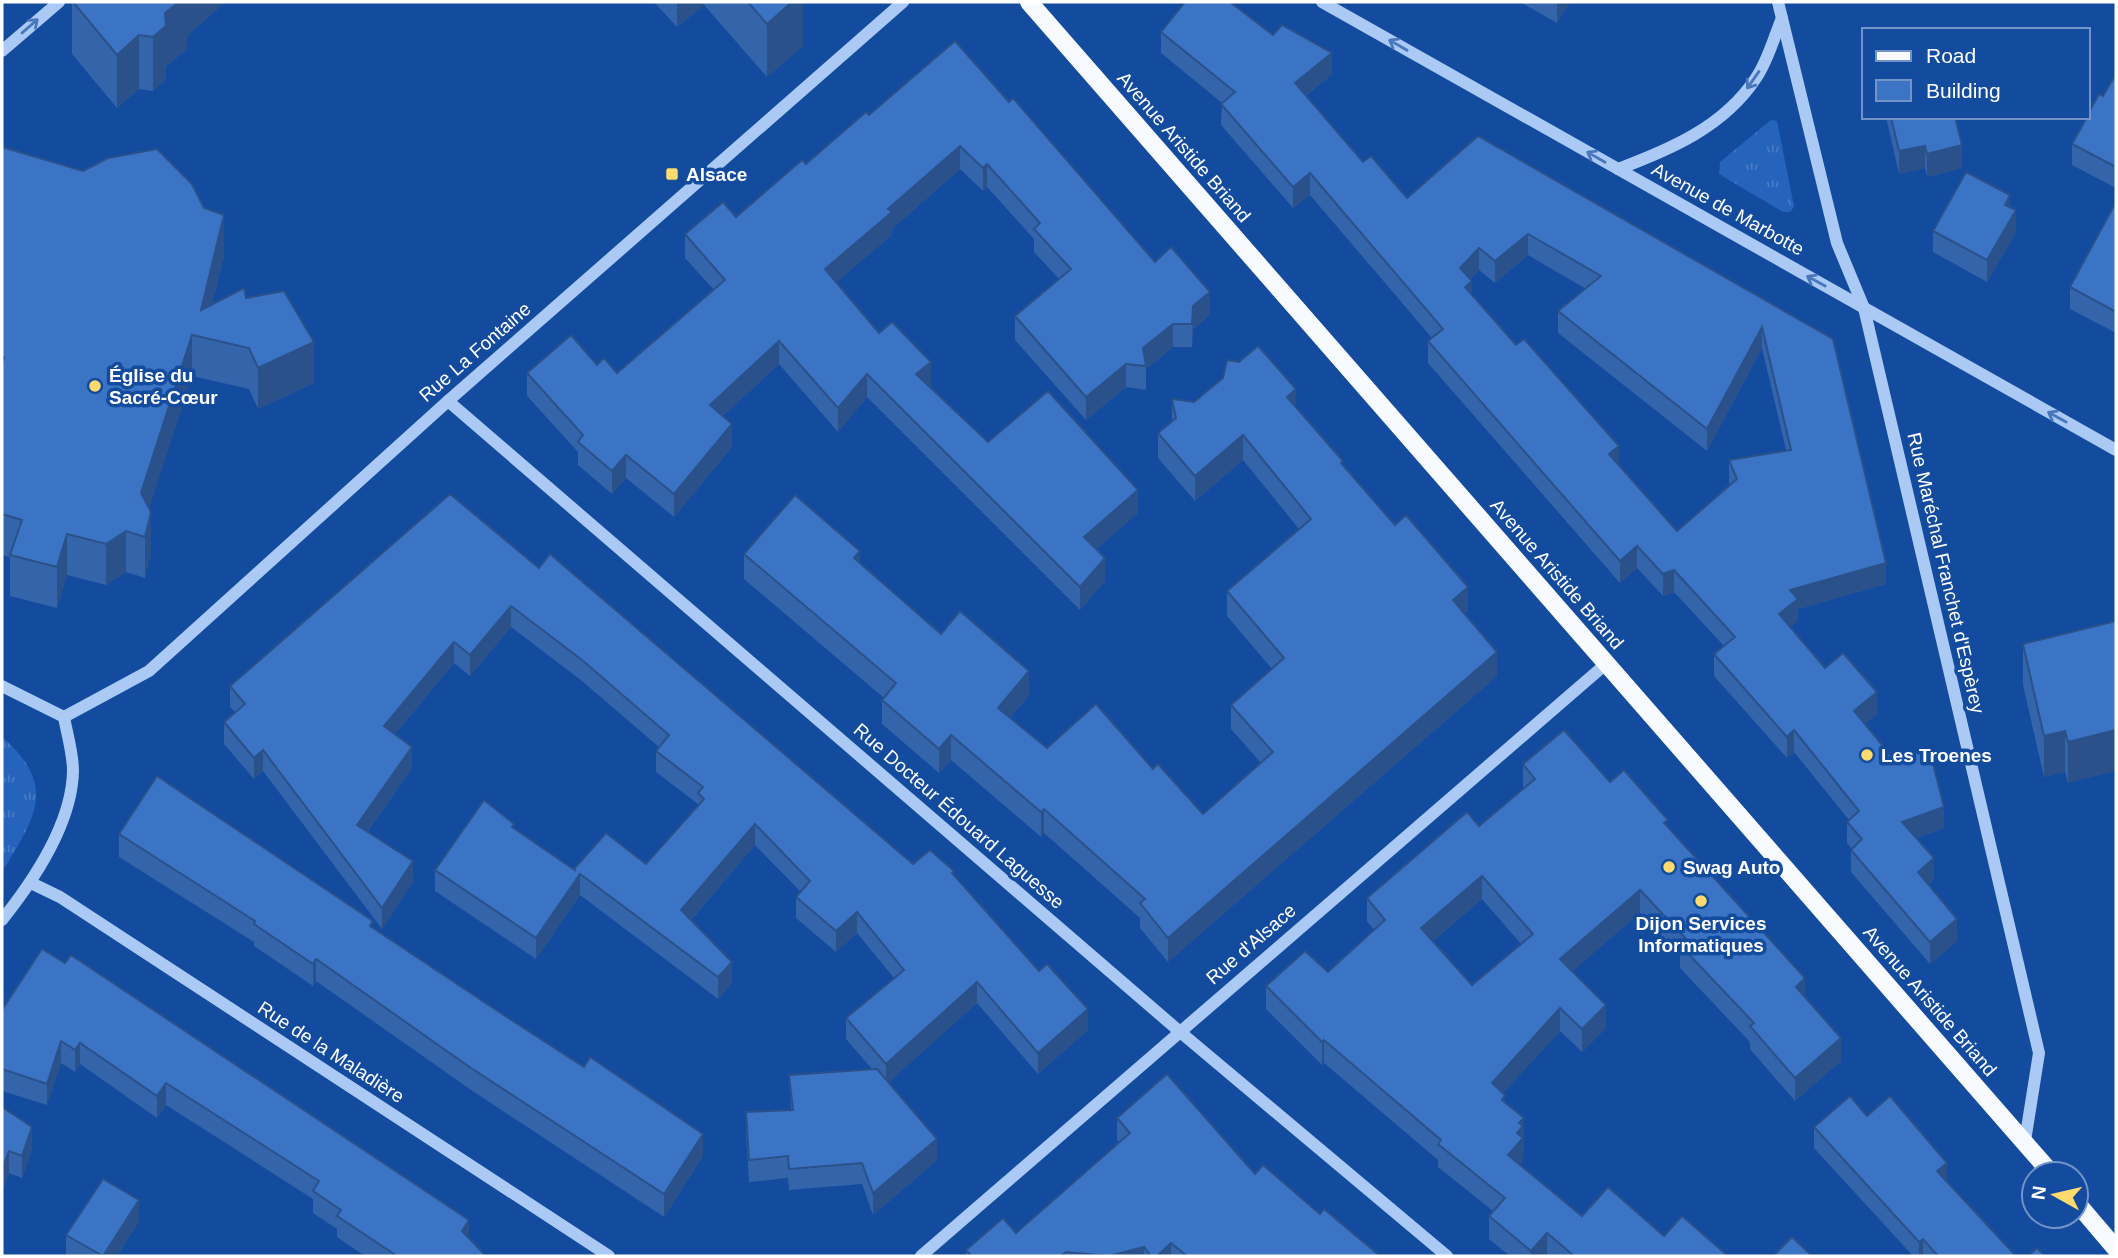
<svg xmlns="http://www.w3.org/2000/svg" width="2118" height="1258" font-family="Helvetica,sans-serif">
<defs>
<pattern id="grass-tufts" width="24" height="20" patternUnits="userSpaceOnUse" patternTransform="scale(1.75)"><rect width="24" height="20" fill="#2664bc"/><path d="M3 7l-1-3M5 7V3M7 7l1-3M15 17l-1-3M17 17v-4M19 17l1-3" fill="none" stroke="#477bc6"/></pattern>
</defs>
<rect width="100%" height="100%" fill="#134b9e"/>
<g fill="url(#grass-tufts)">
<path d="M1771,120L1777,121L1794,207L1790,212H1783L1719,174L1720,162Z"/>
<path d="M2,737C59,786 34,819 2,872Z"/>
</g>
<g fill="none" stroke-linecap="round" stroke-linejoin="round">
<g stroke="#aac9f4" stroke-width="12">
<path d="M1322,2L2116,450"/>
<path d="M1778,2L1837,243L1864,308L2039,1053L2025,1141"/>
<path d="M2,51L59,2"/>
<path d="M1618,169C1669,150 1724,127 1756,78C1768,61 1774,37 1782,18"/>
<path d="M448,401L1179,1031L1447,1256"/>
<path d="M2,686L64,717"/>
<path d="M64,717L149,671L448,401L903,2"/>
<path d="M31,883L60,897L609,1256"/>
<path d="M2,920C34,880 72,824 73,771C73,753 67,734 64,717"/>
<path d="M921,1256L1607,663"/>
</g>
<g stroke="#f7faff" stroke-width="18">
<path d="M1029,2L2052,1174"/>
<path d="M2076,1202L2116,1249"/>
</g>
</g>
<g fill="#3464a9" fill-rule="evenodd">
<path d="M72,2H225L187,36V49L166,66V79L153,91L139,89L117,108L72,54Z"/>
<path d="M654,2H803V46L767,77L704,5L677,27Z"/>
<path d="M1520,2H1570L1557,23Z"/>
<path d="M1161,32L1273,35L1332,74L1306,96L1363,162L1407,198L1478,136L1833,339L1886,584L1798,609V621L1790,627L1825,668L1877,714L1864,724L1944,828L1916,838L1934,879L1928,885L1957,941L1930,964L1851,872V850L1852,849L1847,843V822L1849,820L1794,752L1787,758L1714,676V654L1724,646L1674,592L1663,596L1637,568L1620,583L1428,363V341L1432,338L1310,195L1293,208L1221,125L1222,103L1161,53ZM1528,255L1586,289L1558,311V333L1707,451L1762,348L1786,450L1729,460V482L1730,484L1677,531L1472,295L1470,279L1479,270L1495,283Z"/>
<path d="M955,41L1155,262L1210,315L1193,329L1192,347H1173L1146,369V390L1126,387L1086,420L1015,340V316L1059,279L1034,252V239L987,187L983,191L960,169L892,229V235L836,282L879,333L931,385L930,386L988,442L1138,513L1096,549L1105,581L1080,610L867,397L838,432L779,364L723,416L732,447L674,517L626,478L612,494L578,465V452L527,396V373L597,365L617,373L714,290L685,258V234L736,217L869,115Z"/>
<path d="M2116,75V188L2072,165V144Z"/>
<path d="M1886,117H1955L1962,168L1927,177L1925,168L1899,174Z"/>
<path d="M2,147L224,256L212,304L246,298L314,383L258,409L249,389L192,376L149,508L151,553L145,578L126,572L106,585L67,575L57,608L10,596V557L2,555Z"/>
<path d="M2116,202V333L2070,309V287Z"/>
<path d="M2010,208L2016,232L1987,282L1933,252V231Z"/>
<path d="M1172,399L1194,402L1296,408L1343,465L1468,611L1465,614L1497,676L1168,962L1140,928V918L1044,833L1041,837L951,760L939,773L882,724V700L884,698L744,579V554L860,564L941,634L1029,695L1010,718L1047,748L1153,769L1203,814L1261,763L1231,729V705L1272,669L1227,616V591L1299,529L1243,460L1195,501L1158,458V433L1172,421Z"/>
<path d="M539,568L913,864L954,876L1088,1030L1038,1074L977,1003L888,1082L937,1160L873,1215L862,1184L789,1190L788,1178L749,1182L746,1134V1112L791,1110L789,1075L872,1069L846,1039V1018L894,978L857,933L836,952L796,918V897L801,892L755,845L691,920L732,983L718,999L580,895L536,959L435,891V870L514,828L574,870L646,864L698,806V804L656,772V751L659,747L582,681L511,627L470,676L454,663L395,734L412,768L368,831L413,882L382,929L263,771L254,779L224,744V722L235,712L230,707V686Z"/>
<path d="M2116,621L2068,783L2065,772L2044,777L2023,685V644Z"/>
<path d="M1523,764L1610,782L1668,827L1805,997L1841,1061L1795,1101L1750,1049V1042L1680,968V956L1640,913L1572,971L1606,1028L1582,1052L1560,1031L1503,1093L1505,1103L1524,1118L1523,1161L1520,1165L1582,1216L1664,1236L1728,1256H1510L1489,1239V1216L1493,1211L1438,1167V1160L1324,1063L1322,1065L1266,1009V986L1328,972L1374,930L1367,921V898L1479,826L1523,788ZM1482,899L1521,944L1472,985L1433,941Z"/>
<path d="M119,834L373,928L703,1156L664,1217L471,1090L316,981L313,986L254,946V942L119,857Z"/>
<path d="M42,949L469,1238L486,1256H365L337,1237V1229L313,1213V1199L166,1105L157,1118L80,1064L75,1072L61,1063L47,1105L2,1091V1010Z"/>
<path d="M2,1107L32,1149L22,1178L9,1173L2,1192Z"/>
<path d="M1867,1116L1947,1181L2016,1256H1913L1814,1148V1127Z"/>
<path d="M1117,1118L1255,1174L1320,1214L1380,1256H966V1250L1016,1233L1119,1143L1117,1140Z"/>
<path d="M139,1221L117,1256H66V1235Z"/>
</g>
<g fill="#2a518a">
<path d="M179,2H225L187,36V49L166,66V79L153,91V37L165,13Z"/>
<path d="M677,2H704V5L677,27Z"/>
<path d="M792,2H803V46L767,77V24Z"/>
<path d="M1557,2H1570L1557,23Z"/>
<path d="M139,35V89L117,108V55Z"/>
<path d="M1332,53V74L1295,105V83Z"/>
<path d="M1962,145V168L1927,177V154Z"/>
<path d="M960,146V169L892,229V235L825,292V269L888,209Z"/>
<path d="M1925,146V168L1899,174V151Z"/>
<path d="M987,164V187L983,191V168Z"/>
<path d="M1310,173V195L1293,208V187Z"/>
<path d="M2010,195V217L2005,205Z"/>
<path d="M2016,210V232L1987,282V260Z"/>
<path d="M224,215V256L204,338L201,310Z"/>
<path d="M1528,234V255L1495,283V261Z"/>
<path d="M1479,248V270L1460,289V268Z"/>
<path d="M1472,281V303L1465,287Z"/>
<path d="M1210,292V315L1193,329L1192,347L1193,306Z"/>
<path d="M1173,324V347L1146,369L1143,348Z"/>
<path d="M1762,327V348L1707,451V429Z"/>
<path d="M192,335V376L141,534V493Z"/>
<path d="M779,341V364L710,428V405Z"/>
<path d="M314,342V383L258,409V368Z"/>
<path d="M931,362V385L916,397V374Z"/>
<path d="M1126,364V387L1086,420V397Z"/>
<path d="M867,374V397L838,432V408Z"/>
<path d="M1296,389V414L1287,397Z"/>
<path d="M732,424V447L674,517V494Z"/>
<path d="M1243,435V460L1195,501V476Z"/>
<path d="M1619,446V468L1609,454Z"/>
<path d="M626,455V478L612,494V471Z"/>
<path d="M1138,490V513L1084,560V537Z"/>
<path d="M151,512V553L145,578V537Z"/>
<path d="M126,531V572L106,585V544Z"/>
<path d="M67,534V575L57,608V567Z"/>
<path d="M1637,546V568L1620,583V561Z"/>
<path d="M860,551V575L854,558Z"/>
<path d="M1105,558V581L1080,610V587Z"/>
<path d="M1886,563V584L1798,609V621L1779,635V614L1790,590Z"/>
<path d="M1674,570V592L1663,596V574Z"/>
<path d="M1468,587V611L1453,625V600Z"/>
<path d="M511,606V627L470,676V655Z"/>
<path d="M454,642V663L384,747V726Z"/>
<path d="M1497,652V676L1168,962V938Z"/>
<path d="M1029,671V695L998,732V708Z"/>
<path d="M1877,692V714L1854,733V711Z"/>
<path d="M1794,730V752L1787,758V737Z"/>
<path d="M2116,730V771L2068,783V742Z"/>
<path d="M2065,731V772L2044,777V736Z"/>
<path d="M951,735V760L939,773V749Z"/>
<path d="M412,747V768L357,846V825Z"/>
<path d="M263,750V771L254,779V758Z"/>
<path d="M1944,807V828L1902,843V822Z"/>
<path d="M1044,809V833L1041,837V812Z"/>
<path d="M755,824V845L681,931V910Z"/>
<path d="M1934,858V879L1918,894V872Z"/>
<path d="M413,861V882L382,929V908Z"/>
<path d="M580,874V895L536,959V938Z"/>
<path d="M1482,876V899L1421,951V928Z"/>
<path d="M1640,890V913L1560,982V959Z"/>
<path d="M857,912V933L836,952V931Z"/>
<path d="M1957,919V941L1930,964V942Z"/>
<path d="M316,959V981L313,986V964Z"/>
<path d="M732,962V983L718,999V977Z"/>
<path d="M1805,978V1001L1796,987Z"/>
<path d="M977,982V1003L886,1085V1064Z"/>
<path d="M1606,1005V1028L1582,1052V1029Z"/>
<path d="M1560,1008V1031L1492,1106V1083Z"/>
<path d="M1088,1009V1030L1038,1074V1053Z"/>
<path d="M1841,1038V1061L1795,1101V1078Z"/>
<path d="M1324,1040V1063L1322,1065V1042Z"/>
<path d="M61,1041V1063L47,1105V1084Z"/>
<path d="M80,1043V1064L75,1072V1050Z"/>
<path d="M166,1083V1105L157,1118V1096Z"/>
<path d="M1524,1118L1523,1161L1508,1179V1155L1517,1133L1519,1123Z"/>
<path d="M32,1127V1149L22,1178V1156Z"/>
<path d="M703,1134V1156L664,1217V1194Z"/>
<path d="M937,1139V1160L873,1215V1193Z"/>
<path d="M9,1151V1173L2,1192V1169Z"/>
<path d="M1947,1163V1184L1937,1171Z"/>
<path d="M139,1200V1221L117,1256H103Z"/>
<path d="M469,1220V1242L462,1231Z"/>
<path d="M1547,1233V1256H1531V1251Z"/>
<path d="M1923,1239V1256H1919V1242Z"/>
<path d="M1171,1243V1256H1157Z"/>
<path d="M1144,1247V1256H1109Z"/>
</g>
<g fill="#3c74c5" stroke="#2a518a" stroke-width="2" fill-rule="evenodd">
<path d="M73,2H179L165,13L166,26L153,37L139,35L117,55Z"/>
<path d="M748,2H792L767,24Z"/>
<path d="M1185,2H1230L1273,35L1282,25L1332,53L1295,83L1363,162L1371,156L1407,198L1478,136L1833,339L1886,563L1790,590L1798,599L1779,614L1825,668L1843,653L1877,692L1854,711L1893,758L1929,748L1944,807L1902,822L1934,858L1918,872L1957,919L1930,942L1851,850L1862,839L1847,822L1859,811L1794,730L1787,737L1714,654L1735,637L1674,570L1663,574L1637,546L1620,561L1428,341L1443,329L1310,173L1293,187L1221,104L1235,92L1161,32ZM1528,234L1601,276L1558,311L1707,429L1762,327L1791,450L1729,460L1737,479L1677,531L1609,454L1619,446L1524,339L1516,345L1465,287L1472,281L1460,268L1479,248L1495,261Z"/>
<path d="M955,41L1009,102L1013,98L1155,262L1171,247L1210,292L1193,306L1192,324H1173L1143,348L1146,366L1126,364L1086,397L1015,316L1071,269L1034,229L1040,223L987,164L983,168L960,146L888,209L892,212L825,269L879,333L892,322L931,362L916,374L988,442L1048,391L1138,490L1084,537L1105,558L1080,587L867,374L838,408L779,341L710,405L732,424L674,494L626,455L612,471L578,442L583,435L527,373L571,335L597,365L604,358L617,373L725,280L685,234L723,202L736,217L802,160L806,164L866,112L869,115Z"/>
<path d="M2116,74V167L2072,144L2087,117H2088V114L2099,94L2103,96Z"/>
<path d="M1891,117H1955L1962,145L1927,154L1925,146L1899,151Z"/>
<path d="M2,147L83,171L108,158L157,149L192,184L204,208L224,215L201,310L244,288L246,298L284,291L314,342L258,368L249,348L192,335L141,493L151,512L145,537L126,531L106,544L67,534L57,567L10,555L22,520L2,514V366L4,357L2,356Z"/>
<path d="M1966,172L2010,195L2005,205L2016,210L1987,260L1933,231Z"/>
<path d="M2116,202V312L2070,287Z"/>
<path d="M1258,346L1296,389L1287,397L1343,461L1341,463L1395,525L1406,515L1468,587L1453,600L1497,652L1168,938L1140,903L1145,899L1044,809L1041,812L951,735L939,749L882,700L896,683L744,554L795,495L860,551L854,558L941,634L960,611L1029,671L998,708L1047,748L1096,704L1153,769L1158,764L1203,814L1273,752L1231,705L1284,658L1227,591L1311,519L1243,435L1195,476L1158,433L1176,418L1172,399L1194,402L1223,378L1227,360L1239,362Z"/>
<path d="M450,494L539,568L550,554L913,864L930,850L954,871L952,873L1039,971L1047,964L1088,1009L1038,1053L977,982L886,1064L846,1018L904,970L857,912L836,931L796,897L810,881L755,824L681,910L732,962L718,977L580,874L536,938L435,870L484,800L514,824L512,827L576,871L574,869L606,833L646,864L704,799L698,793L703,787L656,751L669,735L582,660L511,606L470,655L454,642L384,726L412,747L357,825L413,861L382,908L263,750L254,758L224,722L245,704L230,686Z"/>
<path d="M2116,621V730L2068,742L2065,731L2044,736L2023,644Z"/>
<path d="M1564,730L1610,782L1624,770L1668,820L1664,823L1805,978L1796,987L1841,1038L1795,1078L1750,1026L1754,1023L1680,945L1686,939L1640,890L1560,959L1606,1005L1582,1029L1560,1008L1492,1083L1505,1095L1502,1100L1524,1118L1519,1123L1523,1126L1517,1133L1523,1138L1508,1155L1582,1216L1608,1187L1664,1236L1682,1216L1728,1256H1574L1547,1233L1531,1251L1489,1216L1505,1198L1438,1144L1441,1140L1324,1040L1322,1042L1266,986L1305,951L1328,972L1385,920L1367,898L1467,812L1479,826L1535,779L1523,764ZM1482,876L1533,934L1472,985L1421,928Z"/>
<path d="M157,776L373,921L370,926L502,1014L584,1067L590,1057L703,1134L664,1194L471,1068L316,959L313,964L254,924L255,921L119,834Z"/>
<path d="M42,949L65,963L71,955L469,1220L462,1231L486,1256H397L337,1216L341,1210L313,1191L319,1181L166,1083L157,1096L80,1043L75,1050L61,1041L47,1084L2,1069V1010Z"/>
<path d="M877,1069L937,1139L873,1193L862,1163L789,1169L788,1156L749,1160L746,1112L793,1110L789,1075Z"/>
<path d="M1167,1074L1255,1174L1263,1165L1320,1214L1324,1209L1380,1256H1187L1171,1243L1157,1256H1151L1144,1247L1109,1256L1066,1252L1061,1256H971L966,1250L1003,1218L1016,1233L1130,1133L1117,1118Z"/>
<path d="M1850,1096L1867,1116L1890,1096L1947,1163L1937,1171L2016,1256H1938L1923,1239L1919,1242L1814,1127Z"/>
<path d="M2,1107L32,1127L22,1156L9,1151L2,1169Z"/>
<path d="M103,1179L139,1200L103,1256L66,1235Z"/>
<path d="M1792,1237L1812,1256H1773Z"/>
<path d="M2037,1248L2045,1256H2028Z"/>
</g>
<defs><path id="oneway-shaft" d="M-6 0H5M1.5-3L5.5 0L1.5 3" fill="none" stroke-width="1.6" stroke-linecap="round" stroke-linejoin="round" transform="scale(1.75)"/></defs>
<g stroke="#4877bc">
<use href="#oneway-shaft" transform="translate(30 26) rotate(-41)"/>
<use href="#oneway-shaft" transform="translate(1398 45) rotate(-150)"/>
<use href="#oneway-shaft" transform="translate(1753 80) rotate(125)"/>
<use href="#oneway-shaft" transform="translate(1596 157) rotate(-150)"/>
<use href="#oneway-shaft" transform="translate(1816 281) rotate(-151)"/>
<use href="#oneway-shaft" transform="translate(2057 417) rotate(-151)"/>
</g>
<g fill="#ffda6d" stroke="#134b9e" stroke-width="2.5">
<rect x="665" y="167" width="14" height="14" rx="3.5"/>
<circle cx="95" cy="386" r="7"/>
<circle cx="1867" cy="755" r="7"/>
<circle cx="1669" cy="867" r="7"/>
<circle cx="1701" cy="901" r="7"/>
</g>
<g text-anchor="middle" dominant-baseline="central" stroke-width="7" stroke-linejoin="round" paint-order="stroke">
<g font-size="19" fill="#fff" stroke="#134b9e">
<text transform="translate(1184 147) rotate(49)">Avenue Aristide Briand</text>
<text transform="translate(1728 209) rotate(29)">Avenue de Marbotte</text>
<text transform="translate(475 352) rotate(-41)">Rue La Fontaine</text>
<text transform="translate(1946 573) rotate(77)">Rue Maréchal Franchet d'Espèrey</text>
<text transform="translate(1557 574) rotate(49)">Avenue Aristide Briand</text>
<text transform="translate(959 816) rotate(41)">Rue Docteur Édouard Laguesse</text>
<text transform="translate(1251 944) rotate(-41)">Rue d'Alsace</text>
<text transform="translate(1930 1001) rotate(49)">Avenue Aristide Briand</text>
<text transform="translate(331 1052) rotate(33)">Rue de la Maladière</text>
</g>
<g font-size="19" font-weight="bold" fill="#fff" stroke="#134b9e" text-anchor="start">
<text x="686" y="174">Alsace</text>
<text x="109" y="375">Église du<tspan x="109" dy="22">Sacré-Cœur</tspan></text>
<text x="1881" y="755">Les Troenes</text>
<text x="1683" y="867">Swag Auto</text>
<text x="1701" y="923" text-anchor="middle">Dijon Services<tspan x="1701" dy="22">Informatiques</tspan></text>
</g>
</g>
<rect width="2118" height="1258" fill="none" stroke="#ffffff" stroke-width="7"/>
<rect x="1862" y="28" width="228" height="91" fill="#134b9e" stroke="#7193c5" stroke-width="2"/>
<rect x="1876" y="51" width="35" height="10" fill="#f7faff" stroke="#7193c5" stroke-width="2"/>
<text x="1926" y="63" font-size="21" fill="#ffffff">Road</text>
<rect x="1876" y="80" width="35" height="21" fill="#3c74c5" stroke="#7193c5" stroke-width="2"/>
<text x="1926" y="98" font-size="21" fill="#ffffff">Building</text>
<g transform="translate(2055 1195) rotate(278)"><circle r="33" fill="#134b9e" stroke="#7193c5" stroke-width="2"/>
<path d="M0-5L12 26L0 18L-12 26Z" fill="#ffda6d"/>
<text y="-10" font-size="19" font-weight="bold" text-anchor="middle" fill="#ffffff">N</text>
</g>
</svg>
